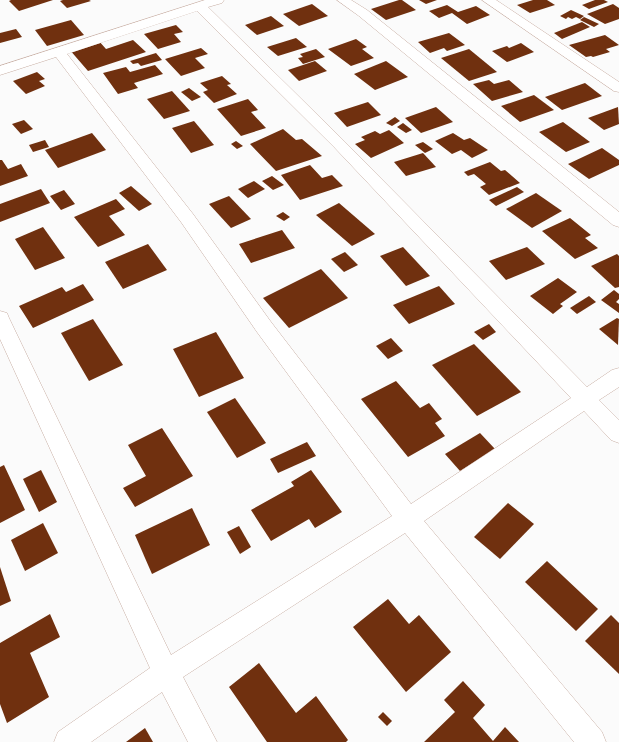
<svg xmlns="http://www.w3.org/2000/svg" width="619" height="742" font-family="'Public Sans',sans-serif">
<rect width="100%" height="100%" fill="#fbfbfb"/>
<g fill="#70300f">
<path d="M11,0H53L19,11L9,1Z"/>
<path d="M63,0H89L91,1L67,8L60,1Z"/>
<path d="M399,0H402L416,10L386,20L371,9Z"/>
<path d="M419,0H437L426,4Z"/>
<path d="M533,0H547L555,5L530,13L517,5Z"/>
<path d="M595,0H604L608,2L589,9L582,5Z"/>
<path d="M312,4L328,16L299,26L283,14Z"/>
<path d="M613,4L619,8V19L605,24L587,14Z"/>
<path d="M447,5L458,12L476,6L490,15L467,24L452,13L439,18L429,11Z"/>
<path d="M571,10L584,16L580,19L576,17L572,19L568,17L566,19L560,16Z"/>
<path d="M271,16L284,26L257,35L245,25Z"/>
<path d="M584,17L599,24L594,27L580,20Z"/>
<path d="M71,20L84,35L47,46L35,30Z"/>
<path d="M582,22L590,27L562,39L554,33Z"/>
<path d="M176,25L183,32L174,34L181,42L158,49L144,34Z"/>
<path d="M16,29L22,37L0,43V33Z"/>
<path d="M449,33L465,45L447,51L444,48L430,53L418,42Z"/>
<path d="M605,35L619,45L606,49L610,52L593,57L591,56L586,57L569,45Z"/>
<path d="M296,38L307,47L278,56L267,47Z"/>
<path d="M356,39L367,47L362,49L374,58L351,66L328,49Z"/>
<path d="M98,40L106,49L133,40L146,52L88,71L69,49Z"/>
<path d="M521,43L534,52L507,62L492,51L507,46L509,48Z"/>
<path d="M201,48L208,54L195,58L205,68L181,76L165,59Z"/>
<path d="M316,49L325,57L303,64L298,58L303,57L300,54Z"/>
<path d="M469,49L497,72L469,81L441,58Z"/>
<path d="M156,53L162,60L141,66L138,63L133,64L130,61Z"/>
<path d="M315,61L327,71L299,81L288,70Z"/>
<path d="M386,61L408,77L375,90L354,74Z"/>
<path d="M155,65L163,74L134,83L138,88L118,94L103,73L126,67L130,72Z"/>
<path d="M37,72L45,79L39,81L45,86L26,94L13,81Z"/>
<path d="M222,76L231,84L227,85L237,94L214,103L203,92L208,90L200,83Z"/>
<path d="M489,80L494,84L509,80L523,92L492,101L473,84Z"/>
<path d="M585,83L602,96L562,110L545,97Z"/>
<path d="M189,88L201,97L192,101L181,92Z"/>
<path d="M172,91L190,111L164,119L147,99Z"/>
<path d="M534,95L554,110L520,122L501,106Z"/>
<path d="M248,99L258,110L251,112L266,128L241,136L217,109Z"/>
<path d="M368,102L381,115L347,127L334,113Z"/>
<path d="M436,107L453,122L421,133L405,118Z"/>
<path d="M618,107L619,124L604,130L588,118Z"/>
<path d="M395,117L400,121L392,126L386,123Z"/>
<path d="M24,120L33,129L21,134L12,124Z"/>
<path d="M194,121L214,145L191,153L172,128Z"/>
<path d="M563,122L590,142L566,152L539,132Z"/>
<path d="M403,123L412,130L406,133L397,127Z"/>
<path d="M283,129L296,140L302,139L322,156L276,171L250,144Z"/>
<path d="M389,130L404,143L371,158L355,144L365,140L361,137L375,131L380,134Z"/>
<path d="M92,133L106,150L58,168L45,150Z"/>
<path d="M453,133L464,140L470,138L488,150L472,158L461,150L452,154L435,141Z"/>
<path d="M45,140L49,147L33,152L29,145Z"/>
<path d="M236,141L243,146L237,149L231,144Z"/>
<path d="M423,142L433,149L425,153L415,145Z"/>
<path d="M602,148L619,160V165L589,179L568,164Z"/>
<path d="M423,153L436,167L406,176L394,162Z"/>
<path d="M0,160H2L8,169L21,164L28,176L0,186Z"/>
<path d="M490,162L501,171L505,170L520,183L489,195L480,187L486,184L474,174L468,176L464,172Z"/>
<path d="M310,165L322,178L332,175L343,186L300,200L281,175Z"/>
<path d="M272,176L284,185L273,190L262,181Z"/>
<path d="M254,181L265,189L248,198L238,189Z"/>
<path d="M131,186L152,204L139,211L119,193Z"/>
<path d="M517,187L524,192L496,206L489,200Z"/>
<path d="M41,189L50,203L0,222V204Z"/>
<path d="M64,190L75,204L61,210L50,196Z"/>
<path d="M536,193L562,211L532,228L506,209Z"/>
<path d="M229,196L251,219L231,228L209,204Z"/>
<path d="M116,199L125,209L109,216L125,235L98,247L74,217Z"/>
<path d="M339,203L375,234L352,246L316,215Z"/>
<path d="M283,212L290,217L284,221L276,216Z"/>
<path d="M570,218L591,235L585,238L598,248L575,259L542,231Z"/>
<path d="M43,227L65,258L35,270L15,239Z"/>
<path d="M282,230L295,248L251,263L239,244Z"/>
<path d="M148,244L167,270L123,289L105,262Z"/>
<path d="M403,247L430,276L406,286L380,256Z"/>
<path d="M527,247L545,264L506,280L489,261Z"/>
<path d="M345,252L358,265L344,272L331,259Z"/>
<path d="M617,254L619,256V287L615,288L591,266Z"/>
<path d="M321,269L348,298L289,328L263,298Z"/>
<path d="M558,278L577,292L560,304L563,306L553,314L530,296Z"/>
<path d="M83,284L94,300L33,328L19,306L62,287L66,292Z"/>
<path d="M439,286L455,304L409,324L393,305Z"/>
<path d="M614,290L619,294V299L616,302L619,304V313L601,300Z"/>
<path d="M589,296L596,302L577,314L570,308Z"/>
<path d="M617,318L619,319L618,345L599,329Z"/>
<path d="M93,319L123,365L89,381L61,333Z"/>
<path d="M489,324L496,332L483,340L474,332Z"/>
<path d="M216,332L244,378L199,397L173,349Z"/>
<path d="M391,338L403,351L388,359L376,346Z"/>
<path d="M474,344L521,392L477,416L432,365Z"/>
<path d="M396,381L420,408L429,403L442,419L435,423L445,436L408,457L361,399Z"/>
<path d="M235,398L266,443L237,458L207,412Z"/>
<path d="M162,428L193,476L135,507L123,488L146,476L128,445Z"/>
<path d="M480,433L495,449L460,471L445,454Z"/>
<path d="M307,442L316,456L278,473L270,459Z"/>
<path d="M4,465L25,510L0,523V467Z"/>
<path d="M41,470L57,502L39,512L23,479Z"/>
<path d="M311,470L342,512L315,528L309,519L271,541L251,510L294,486L291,482Z"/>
<path d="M508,503L534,524L500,559L474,537Z"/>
<path d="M192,508L210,545L152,574L135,535Z"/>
<path d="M43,523L58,553L25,571L11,540Z"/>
<path d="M239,526L251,547L240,554L227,532Z"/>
<path d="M547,561L598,609L576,631L525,582Z"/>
<path d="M0,567L11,601L0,606Z"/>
<path d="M388,599L409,624L419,615L451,652L406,692L353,627Z"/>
<path d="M50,614L60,637L30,653L49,697L7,723L0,704V643Z"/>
<path d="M611,615L619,623V674L585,641Z"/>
<path d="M259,663L296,713L316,696L348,740L346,742H267L229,687Z"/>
<path d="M463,681L485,705L473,718L493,741L505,727L519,742H424L455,712L444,700Z"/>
<path d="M383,712L392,721L387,726L378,717Z"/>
<path d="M145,728L153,742H126Z"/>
</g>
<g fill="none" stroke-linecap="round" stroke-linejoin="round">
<defs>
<g id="minor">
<path d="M205,0H224L222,3L208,7L344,141L587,387L612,370L619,368V387L599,400L619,420V443L611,440L584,411L424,521L602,732L606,742H574L405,533L183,677L217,742H188L162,692L91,742H54L58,732L150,668L0,339V311L7,313L9,318L171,655L392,516L257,332L181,222L56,57L0,75V66ZM197,11L334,147L571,398L411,504L271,322L193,214L67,54Z"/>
<path d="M337,0H351L367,10L619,212V227L613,225L359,16Z"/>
<path d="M482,0H496L619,82V92L614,91Z"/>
</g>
</defs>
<use href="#minor" stroke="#c7ada2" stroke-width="1"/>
<use href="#minor" fill="#fff" fill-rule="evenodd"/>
</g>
</svg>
